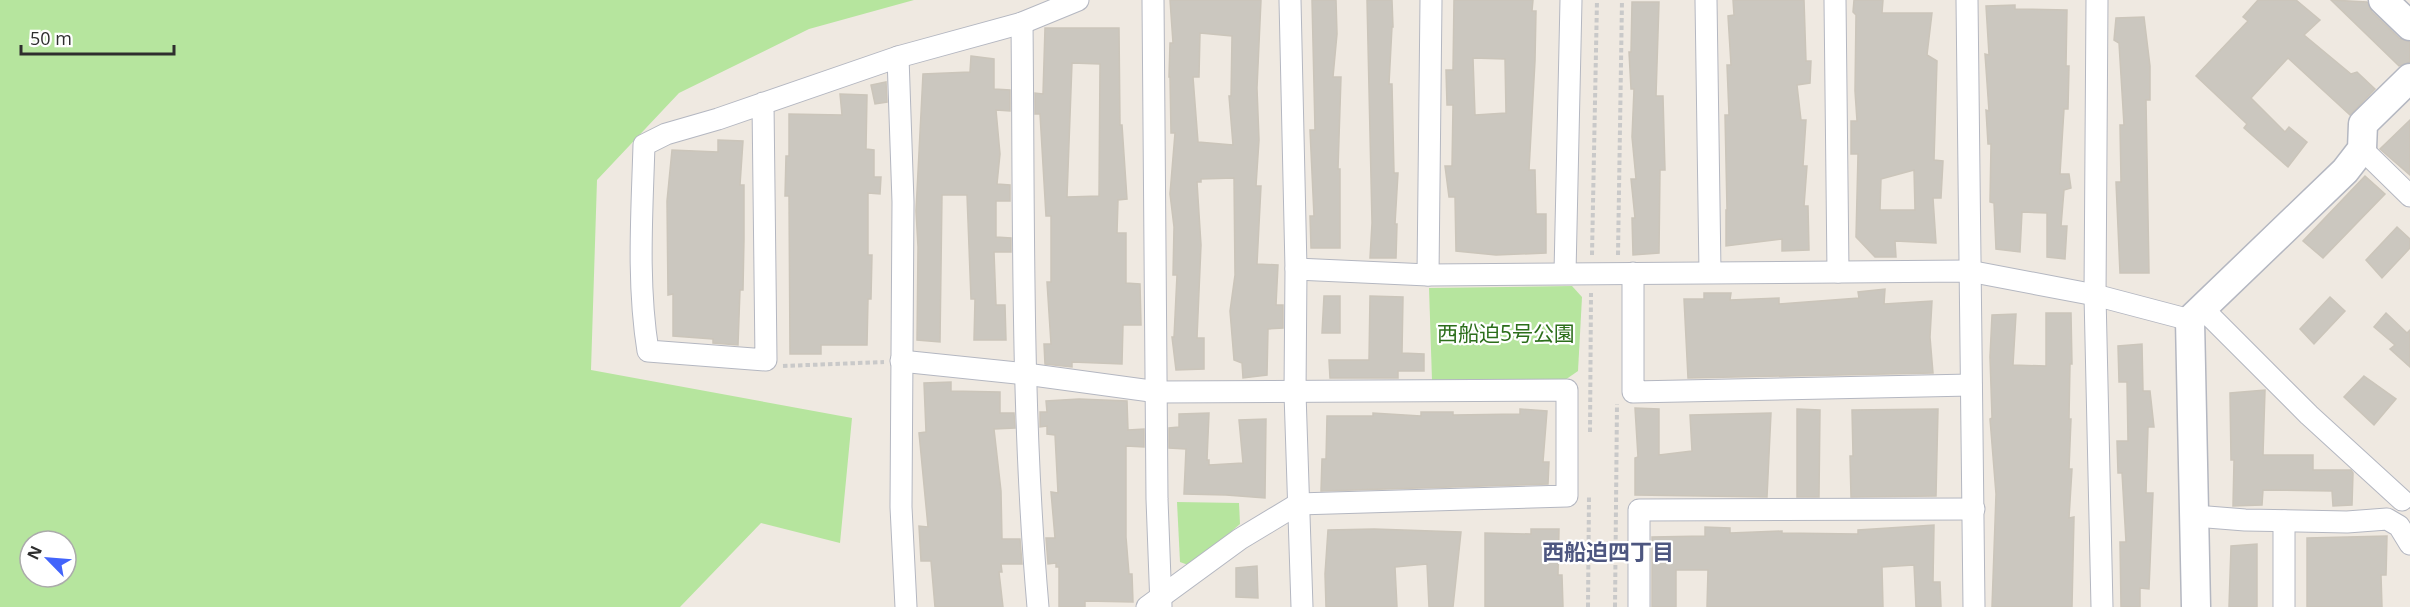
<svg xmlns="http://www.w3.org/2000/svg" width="2410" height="607" font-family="'Open Sans','Noto Sans JP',sans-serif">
<rect width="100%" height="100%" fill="#efe9e1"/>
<g fill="#b6e59e" fill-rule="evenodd">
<path d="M0,0H914L809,29L679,93L597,180L591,370L852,418L840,543L761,523L680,607H0ZM30,541H66V577H30Z"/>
<path d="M1572,286L1582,297L1578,371L1565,380H1432L1429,288Z"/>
<path d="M1177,502L1239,503L1240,524L1191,566L1180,562Z"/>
</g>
<g fill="#cbc7bf" stroke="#cbc5ba" stroke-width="1.5" fill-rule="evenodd">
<path d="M1170,0H1261L1257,88L1259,140L1256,186H1261L1257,264L1278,265L1276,305H1283V328L1268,329L1267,375L1243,378L1242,363L1234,360L1230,311L1235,275L1234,178L1201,179V182H1197L1201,245L1197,338H1204V369L1176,370L1172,337H1174L1177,275H1173L1174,227L1170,194L1175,133H1171L1170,77H1169L1170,43H1173ZM1200,33L1232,36L1231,96H1229L1233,145L1198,142L1193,77H1199Z"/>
<path d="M1312,0H1336L1337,34L1333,77H1341L1338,169H1340V248H1311L1310,216H1314L1310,130H1315Z"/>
<path d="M1367,0H1392L1393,27H1392L1389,84H1392L1394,173H1398L1395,224H1397L1396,258H1370L1372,223Z"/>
<path d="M1454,0H1533L1532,11H1536L1535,61L1529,170H1535L1536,214H1546V253L1496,255L1456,251L1455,197H1449L1445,166H1452L1453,105H1447L1446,70H1453ZM1473,58L1505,59L1506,113L1475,115Z"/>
<path d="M1733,0H1804L1806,61H1811L1810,83L1797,85L1801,120H1806L1803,166H1807L1804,206H1808L1809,250L1782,251V239L1726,246V210H1727L1725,115H1729L1727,65H1731L1728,16L1734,15Z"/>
<path d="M1854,0H1883L1882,13H1932L1927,55L1937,61L1934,160L1943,161L1941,198H1933L1936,243L1895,241L1896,257H1875L1856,237L1858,154H1851V121H1857L1855,91L1856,15L1853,12ZM1914,170L1915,210H1880L1881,179Z"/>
<path d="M2258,0H2296L2320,20L2304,35L2351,74L2357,72L2375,89L2350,115L2288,58L2251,98L2285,132L2289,127L2307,142L2288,167L2244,128L2247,124L2196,76L2248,21L2243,17Z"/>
<path d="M2331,0L2367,2L2372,12L2399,38L2410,42V62L2399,66Z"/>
<path d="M1632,2H1659L1656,96H1663L1665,170H1660L1659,253L1633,255L1632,218H1635L1631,179H1636L1632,137L1634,89H1631L1629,52H1631Z"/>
<path d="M2015,5V9L2067,10L2066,66H2069L2068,109H2064L2060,174H2069L2071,188L2064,190L2061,226H2067L2065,259L2047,257V213L2022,212L2020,252L1996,249L1994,203L1990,202L1991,144H1988L1986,110L1989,111L1985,54L1989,55L1986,6Z"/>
<path d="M2144,17L2150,66V100H2146L2149,273H2120L2116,182H2121L2120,125H2124L2119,43L2114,40L2116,18Z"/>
<path d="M1045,28H1119L1120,125H1122L1127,199L1118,200L1117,233H1126V283L1140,284L1141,325H1123L1122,364L1072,362V367L1045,364L1044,344H1051L1047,282H1051V216H1046L1040,114H1035V93L1043,94ZM1072,63L1100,64L1099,196L1067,197Z"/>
<path d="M971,56L994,59V89L1010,90V111L996,110L1000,154L997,184L1010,185V201H996V237L1011,238V252H994L996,305H1005L1006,340H974L975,299H971L967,195H942L940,342L917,340L918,247L916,211L923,74L970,72Z"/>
<path d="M886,82L887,102L875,104L871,85Z"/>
<path d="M840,94L867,95L866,149L874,150V177H881L880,194L868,193V255H872L871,299H868L867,345H821V354H790L789,196H785L786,156H789V114L842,115Z"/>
<path d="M2410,120V175L2380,149Z"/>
<path d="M718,140L743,141L740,185H744V239L743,290H740L738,345L713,343V339L673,336V294L668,295L667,201L672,150L718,152Z"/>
<path d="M2365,176L2385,194L2323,258L2303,241Z"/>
<path d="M2397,227L2410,239V248L2382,278L2366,260Z"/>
<path d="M1885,289L1884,304L1932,301L1930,337L1933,373L1688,378L1684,299H1704V293H1731L1730,300L1779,298V304L1859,298L1858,292Z"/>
<path d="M1324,296H1340V333H1322Z"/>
<path d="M1370,296L1403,297L1402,353L1424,354V371H1398V378H1330L1329,360H1369Z"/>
<path d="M2330,297L2345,311L2314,344L2300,329Z"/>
<path d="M2046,313H2071L2072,364H2070L2069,419H2071L2069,469H2072L2069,518L2074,517L2072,607H1992L1996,494L1990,419L1992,418L1990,357L1992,315L2016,314L2013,365L2046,366Z"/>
<path d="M2386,313L2407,333L2410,330V367L2390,349L2395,345L2374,327Z"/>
<path d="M2142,344L2143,391H2150L2154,427H2148L2146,493H2153L2149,589L2140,588V607H2121L2120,542H2126L2122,473H2118L2117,441H2128L2127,382H2119L2118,346Z"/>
<path d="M2364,376L2396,399L2374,425L2344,397Z"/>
<path d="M951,382V391L1000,392V413H1014L1015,428L994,429L1001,491L1002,539H1020L1022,564H1001L1002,572H999L1003,607H935L931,561H921L919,526L928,527L919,433L926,432L924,383Z"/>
<path d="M2265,390L2263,455H2313V470H2351L2353,473L2352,505L2333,506L2332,491L2263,490L2262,505L2233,506L2234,460H2231L2230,393Z"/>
<path d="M1079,399L1127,401L1128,430L1144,429V447L1126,446V537L1129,574H1132L1133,602L1085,601V607H1059V567H1056V563L1048,564L1046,538H1055L1051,492L1058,493L1055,435L1047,434V426L1040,427V412H1047L1046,401Z"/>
<path d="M1635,408L1659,409V455L1692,451L1690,415L1771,413L1767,497L1635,495V458L1638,457Z"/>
<path d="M1520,409L1547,411L1543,462H1549L1548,484L1321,491L1322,459H1326L1327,416H1373V413L1421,416V412H1453V415L1520,414Z"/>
<path d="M1797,409L1820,410L1819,497H1797Z"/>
<path d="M1938,409L1936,496L1851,497L1850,456H1853L1852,410Z"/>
<path d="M1209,413L1207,460H1209V465L1243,463L1239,420L1266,419L1265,498L1226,495L1184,494L1186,449L1169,448V428L1179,427V414Z"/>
<path d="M1934,525L1933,582H1940L1941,607H1916L1914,565L1882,567L1883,607H1707L1708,570H1676V607H1652V537L1705,536V527L1730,528V533L1782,531V533L1858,534V530Z"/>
<path d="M1374,529L1461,532L1453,607H1429L1427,564L1395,567L1397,607H1326L1325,574L1328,530Z"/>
<path d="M1531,529H1559L1558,575H1562L1563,607H1485V533L1531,534Z"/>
<path d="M2387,536L2386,575H2381L2382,607H2307V538Z"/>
<path d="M2257,544V607H2229L2231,546Z"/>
<path d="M1257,566L1258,598L1236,597V568Z"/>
</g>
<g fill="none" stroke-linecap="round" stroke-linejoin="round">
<defs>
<g id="street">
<path d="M1153,0L1157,499L1161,606"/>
<path d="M1290,0L1296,269L1295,393L1302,607"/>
<path d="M1706,0L1710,272"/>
<path d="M1835,0L1838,272"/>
<path d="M1967,0L1974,607"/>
<path d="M2097,0L2095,295L2102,607"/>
<path d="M1022,23C1024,218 1021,413 1038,607"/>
<path d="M898,57L903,202L901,507L906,607"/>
<path d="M763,103L766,360L648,351C637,283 642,213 644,145L666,134L718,119L898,57L1022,23L1078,0"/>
<path d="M2362,149L2410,196"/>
<path d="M1296,269L1428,275L1969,271L2095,295L2190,320"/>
<path d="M1565,273L1571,0"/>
<path d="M1633,273V392L1971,385"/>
<path d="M1428,275L1431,0"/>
<path d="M2202,308L2309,415L2402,500"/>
<path d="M901,361L1026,374L1158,392L1567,390V496L1298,504L1240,539L1147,607"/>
<path d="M2195,516L2245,520L2347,522L2387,519L2399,526L2410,544"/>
<path d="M2284,521V607"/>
<path d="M1639,607V510L1974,509"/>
</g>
<g id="secondary">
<path d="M2383,0L2410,26"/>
<path d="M2196,607L2190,320L2345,171L2362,149L2363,124L2410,78"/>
</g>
</defs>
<use href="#street" stroke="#b4b7c1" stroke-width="23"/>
<use href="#secondary" stroke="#b4b7c1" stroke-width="31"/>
<g stroke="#c9c9c9" stroke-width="4" stroke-dasharray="4.5 3" stroke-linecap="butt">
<path d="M1592,255L1597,0"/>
<path d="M1618,255L1622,0"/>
<path d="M783,366L884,362"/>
<path d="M1590,432L1591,293"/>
<path d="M1588,607L1589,497"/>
<path d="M1615,607L1617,404"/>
</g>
<use href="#street" stroke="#fff" stroke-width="21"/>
<use href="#secondary" stroke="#fff" stroke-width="28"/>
</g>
<g text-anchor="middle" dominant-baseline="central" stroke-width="4.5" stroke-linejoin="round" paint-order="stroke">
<g font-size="21" fill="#2c6e1b" stroke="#fff">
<text x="1506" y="333">西船迫5号公園</text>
</g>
<g font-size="22" font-weight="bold" fill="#4d5680" stroke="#fff">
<text x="1608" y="551">西船迫四丁目</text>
</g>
</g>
<g transform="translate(48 559) rotate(295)"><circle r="28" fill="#ffffff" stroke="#ababab" stroke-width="1.5"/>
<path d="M0-4.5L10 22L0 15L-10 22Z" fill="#4264fb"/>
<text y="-9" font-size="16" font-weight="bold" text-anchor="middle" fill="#2e2e2e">N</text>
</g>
<path d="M21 45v9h153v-9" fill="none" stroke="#2e2e2e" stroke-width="3"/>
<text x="30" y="45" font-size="18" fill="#2e2e2e" stroke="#ffffff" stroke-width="4.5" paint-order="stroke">50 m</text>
</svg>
